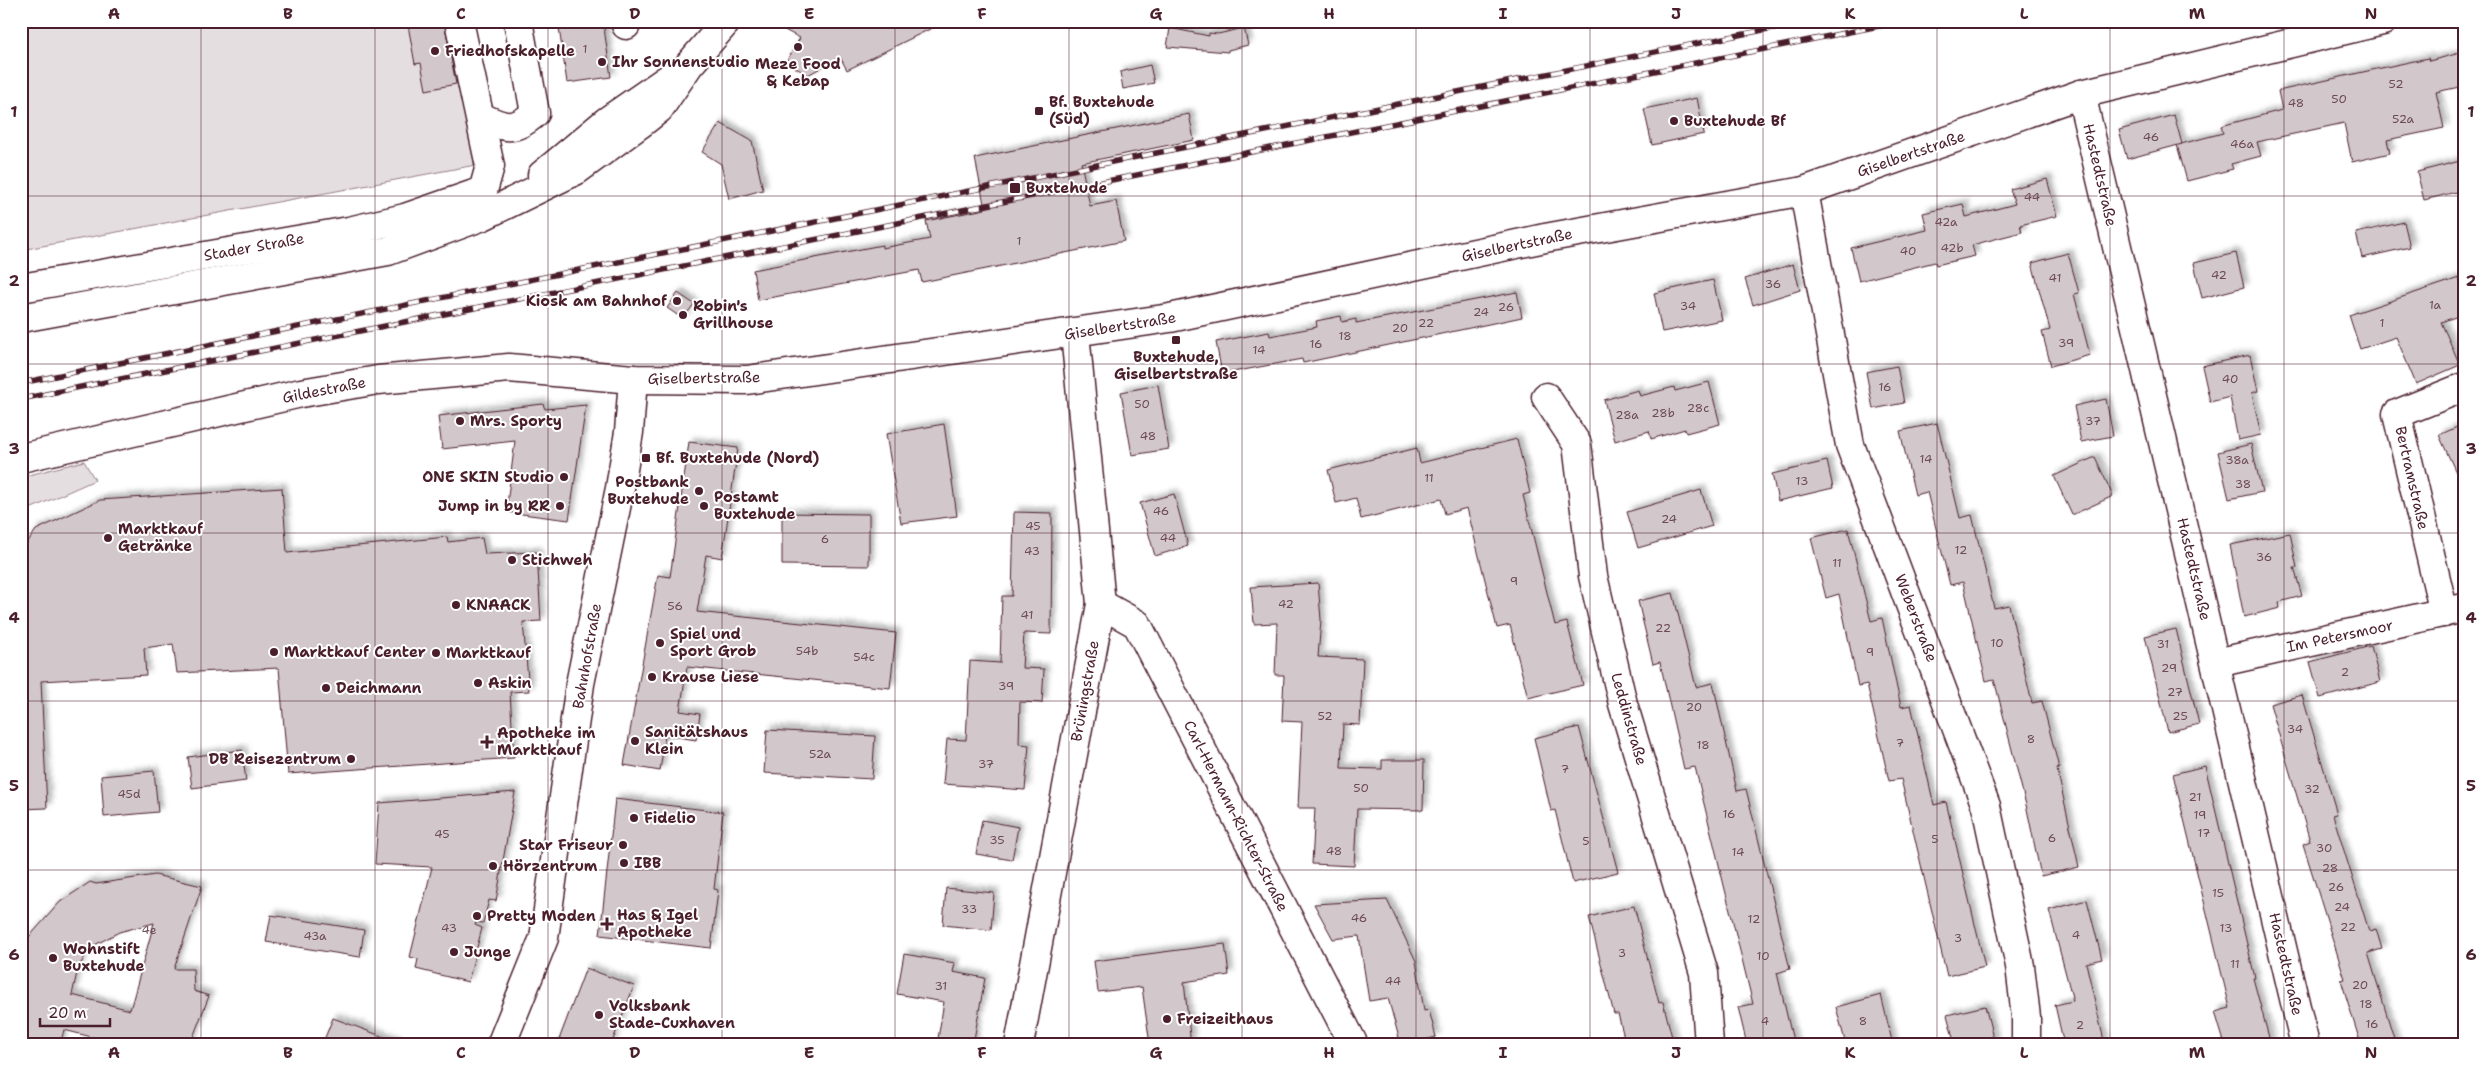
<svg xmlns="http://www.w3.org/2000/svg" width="2485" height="1066" font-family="'Shantell Sans',sans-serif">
<defs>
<filter id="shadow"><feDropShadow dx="4.5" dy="-4.5" stdDeviation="2.5" flood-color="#0004"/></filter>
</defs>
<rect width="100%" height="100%" fill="#fff"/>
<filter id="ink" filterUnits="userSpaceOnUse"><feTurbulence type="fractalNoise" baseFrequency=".02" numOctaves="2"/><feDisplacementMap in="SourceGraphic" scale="10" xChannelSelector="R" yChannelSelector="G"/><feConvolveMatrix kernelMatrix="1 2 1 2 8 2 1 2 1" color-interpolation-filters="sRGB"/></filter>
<g filter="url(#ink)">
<g fill="#e5dee0" stroke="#987e86">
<path d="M21,21H450L481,164L21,250Z"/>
<path d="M84,461L95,480L21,513V477Z"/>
</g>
<g fill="#d2c7cb" stroke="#4a1f2b" fill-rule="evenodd" filter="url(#shadow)">
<path d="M428,21H444L456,84L426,90L421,63L415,64L408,25Z"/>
<path d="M558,21H603L611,77L567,83Z"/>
<path d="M767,21H946L847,70L840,57L808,75L786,62L800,38Z"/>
<path d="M1170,28L1209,36V33L1218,34L1244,28L1248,45L1228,50V52L1167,47Z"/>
<path d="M2464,52V86L2436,92L2444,128L2387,140L2390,153L2352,162L2344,123L2257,142L2261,156L2231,164L2233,169L2187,181L2177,145L2223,133L2221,126L2282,110L2278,91L2372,70L2428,58L2429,61Z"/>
<path d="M1150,65L1154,83L1123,89L1120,72Z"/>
<path d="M1697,98L1704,134L1652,145L1644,109Z"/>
<path d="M1189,114L1194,140L1081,163L1090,206L1116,201L1124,241L922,282L919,270L758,300L753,270L882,245V248L930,239L926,221L985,209L975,158Z"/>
<path d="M2174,115L2182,144L2127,159L2119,130Z"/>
<path d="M720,123L752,141L763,190L729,199L721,164L702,152Z"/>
<path d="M2464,160V190L2424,200L2417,172Z"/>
<path d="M2047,179L2057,216L2020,225L2022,232L1972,245L1975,256L1936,265L1935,262L1859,281L1851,248L1927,230L1923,213L1963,204L1966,217L2015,204L2010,189Z"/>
<path d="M2404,222L2410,247L2362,258L2356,233Z"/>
<path d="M2068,253L2079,293L2074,294L2090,355L2051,366L2042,332L2050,330L2032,263Z"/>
<path d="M2236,253L2244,287L2202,298L2194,263Z"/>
<path d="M1793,264L1800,290L1753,305L1745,279Z"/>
<path d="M2459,278L2464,293V314L2441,322L2460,365L2416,384L2396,337L2360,349L2349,315Z"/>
<path d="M1713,280L1722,320L1662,332L1654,293Z"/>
<path d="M1517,292L1522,317L1303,363L1302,359L1222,374L1216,342L1269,332L1270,336L1317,327L1316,321L1341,316L1342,322L1356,319V323Z"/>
<path d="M678,293L694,304L683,319L667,308Z"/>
<path d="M2250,355L2258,391L2252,393L2261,435L2238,440L2230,397L2210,402L2202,366Z"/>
<path d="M1897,366L1904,403L1873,409L1866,372Z"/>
<path d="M1709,382L1720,424L1686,433L1685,429L1651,439L1649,431L1615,441L1604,400L1638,390L1640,396L1674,387L1675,391Z"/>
<path d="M1158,385L1169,449L1132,455L1121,392Z"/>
<path d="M2106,399L2113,436L2081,442L2074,406Z"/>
<path d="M543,404L545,409L586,405L569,520L506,512L515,441L442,449L438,416Z"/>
<path d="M1937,423L1960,518L1972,515L1994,608L2009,605L2032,703L2042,701L2059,768L2057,769L2079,867L2041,876L2027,809L1994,679L1986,681L1963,582L1950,585L1927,492L1915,495L1900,431Z"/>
<path d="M944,424L957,516L901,523L886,434Z"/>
<path d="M2464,424V490L2439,435Z"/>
<path d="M1517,439L1530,493L1523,495L1555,625L1567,622L1583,685L1528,698L1510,625L1497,628L1467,508L1445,514L1441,499L1361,519L1356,498L1336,503L1328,470L1417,448L1420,463Z"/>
<path d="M689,442L738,448L722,558L706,555L697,612L896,633L890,688L687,667L680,711L700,714L696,740L665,735L660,771L624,765L658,575L670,577Z"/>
<path d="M2251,444L2262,492L2229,499L2218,452Z"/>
<path d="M2095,457L2113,496L2072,515L2054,476Z"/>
<path d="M1827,461L1833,488L1778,501L1772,474Z"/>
<path d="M282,488L287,553L447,537L448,542L482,538L485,554L537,552L541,621L523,622L529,691L510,692L514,758L288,774L279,668L177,673L173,644L144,648L146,675L41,681L47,808L21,809V552L36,530L100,500Z"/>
<path d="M1701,490L1712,526L1638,548L1627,512Z"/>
<path d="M1174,494L1188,546L1155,556L1140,503Z"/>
<path d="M1014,512L1052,513L1051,634L1024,633L1022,668L1044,669L1042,703L1020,702L1019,744L1029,745L1025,790L943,784L947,739L966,740L970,661L1000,663L1002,596H1012Z"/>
<path d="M782,513L869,514V566L782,565Z"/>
<path d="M1848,529L1871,621L1882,618L1901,707L1911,705L1934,805L1946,802L1985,967L1947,976L1901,779L1889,781L1867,684L1858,686L1839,594L1826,598L1811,538Z"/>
<path d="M2290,533L2297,568H2294L2302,596L2279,602L2280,608L2244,617L2230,545Z"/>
<path d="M1318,583L1321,620L1318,657L1363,659L1360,725L1343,724L1341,768L1382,769V760H1424L1423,810L1357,809L1354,866L1312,864L1315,808H1298L1302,722L1282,721L1284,675H1275L1277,623L1254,624L1251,587Z"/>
<path d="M1673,593L1696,687L1713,683L1737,791L1746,789L1790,969L1777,973L1794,1045H1747L1738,1007L1753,1004L1695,767L1684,769L1660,662L1653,664L1638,601Z"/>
<path d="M2176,629L2199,724L2168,732L2145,636Z"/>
<path d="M2371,646L2380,682L2320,698L2310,662Z"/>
<path d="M2302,695L2337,814L2333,815L2369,931L2376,929L2382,949L2368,953L2396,1045H2361L2341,980L2345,979L2303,844L2310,841L2270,704Z"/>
<path d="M1579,727L1618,872L1573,883L1555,810L1551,811L1534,738Z"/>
<path d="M767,730L875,736L872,779L764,773Z"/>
<path d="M242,750L246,781L192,788L188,757Z"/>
<path d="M2205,766L2255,978H2253L2271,1045H2225L2215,1012L2230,1008L2173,774Z"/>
<path d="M154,771L158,812L104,817L101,776Z"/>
<path d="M515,792L496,901L489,900L483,923L476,922L475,925L482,928L468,982L416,969L418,959L410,957L432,867L375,864L379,803Z"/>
<path d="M615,799L723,812L714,889L718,890L711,948L600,935Z"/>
<path d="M982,820L1018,827L1012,860L976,854Z"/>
<path d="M155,875L202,886L174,969H193L194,991L209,996L190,1045H123L64,1030L60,1045H21V946L60,902L90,882L96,884ZM154,923L130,1010L72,995L78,968L91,947L119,932Z"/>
<path d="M946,888L994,893L991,930L943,925Z"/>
<path d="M1387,900L1416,961L1424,1011L1429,1010L1436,1037L1405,1045H1401L1388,998L1369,1001L1359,936L1333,939L1314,904Z"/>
<path d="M2087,900L2102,959L2086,963L2105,1045H2064L2055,1005L2073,1001L2049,910Z"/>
<path d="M1634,906L1659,1003L1663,1002L1674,1045H1626L1618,1014H1614L1589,917Z"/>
<path d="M271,915L364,930L360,957L266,942Z"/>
<path d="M1225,944L1229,975L1184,982L1191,1045H1150L1142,987L1098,992L1094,961Z"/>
<path d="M904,954L955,963L953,972L985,978L973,1045H937L944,1002L897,994Z"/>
<path d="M586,968L634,986L611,1045H557Z"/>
<path d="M1881,995L1893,1045H1846L1836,1007Z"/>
<path d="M1985,1006L1995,1045H1955L1947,1015Z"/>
<path d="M333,1018L400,1043L399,1045H322Z"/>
</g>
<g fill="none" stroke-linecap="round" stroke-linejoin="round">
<defs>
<g id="minor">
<path d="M625,21L626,25"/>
<path d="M2081,94L2305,1045"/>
<path d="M481,117C505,128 514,132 535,113L518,21"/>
<path d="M542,175L607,121L675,74"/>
<path d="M1804,191L1850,445L1986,806L2020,966L2026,1017V1045"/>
<path d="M21,288L349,231L405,218L483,191L490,166L459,21"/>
<path d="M21,318L388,251L483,216L577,170L640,124L659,109L689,65L727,21"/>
<path d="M1546,397L1577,444L1593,576L1623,704L1704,973L1709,1045"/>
<path d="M21,458L301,393L378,380L509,368L633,379L747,380L1170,318L1545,238L1804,191L2081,94L2383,21"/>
<path d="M1101,604L1137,624L1354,1045"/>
<path d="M2444,613L2397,414L2464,387"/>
<path d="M2216,663L2464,608"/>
<path d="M501,1045L544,938L580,684L620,488L629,432L633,379"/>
<path d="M1019,1045L1101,604L1075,333"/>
</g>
</defs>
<use href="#minor" stroke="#4a1f2b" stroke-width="31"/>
<use href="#minor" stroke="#fff" stroke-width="28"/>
<defs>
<g id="rail">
<path d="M21,383L1808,21"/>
<path d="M21,399L1904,21"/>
</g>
</defs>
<use href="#rail" stroke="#4a1f2b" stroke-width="5.5"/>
<use href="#rail" stroke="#fff" stroke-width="4" stroke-dasharray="11" stroke-linecap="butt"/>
</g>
</g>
<path fill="none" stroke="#4a1f2b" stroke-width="1" stroke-opacity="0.55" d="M201,21V1045M375,21V1045M548,21V1045M722,21V1045M895,21V1045M1069,21V1045M1242,21V1045M1416,21V1045M1590,21V1045M1763,21V1045M1937,21V1045M2110,21V1045M2284,21V1045M21,196H2464M21,364H2464M21,533H2464M21,701H2464M21,870H2464"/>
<g fill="#4a1f2b" stroke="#fff" stroke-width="2">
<circle cx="798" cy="47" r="5"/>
<circle cx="435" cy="51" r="5"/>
<circle cx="602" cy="62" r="5"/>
<rect x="1034" y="106" width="10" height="10" rx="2.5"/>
<circle cx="1674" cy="121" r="5"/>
<rect x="1009" y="182" width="12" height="12" rx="2.5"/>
<circle cx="677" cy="301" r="5"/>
<circle cx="683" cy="315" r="5"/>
<rect x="1171" y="335" width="10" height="10" rx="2.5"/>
<circle cx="460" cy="421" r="5"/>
<rect x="641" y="453" width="10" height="10" rx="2.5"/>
<circle cx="564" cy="477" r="5"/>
<circle cx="699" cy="491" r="5"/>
<circle cx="560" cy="506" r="5"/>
<circle cx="704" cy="506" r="5"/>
<circle cx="108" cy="538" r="5"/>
<circle cx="512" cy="560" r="5"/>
<circle cx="456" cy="605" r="5"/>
<circle cx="660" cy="643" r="5"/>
<circle cx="274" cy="652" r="5"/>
<circle cx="436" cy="653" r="5"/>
<circle cx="652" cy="677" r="5"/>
<circle cx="478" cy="683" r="5"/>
<circle cx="326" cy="688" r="5"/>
<circle cx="635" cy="741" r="5"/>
<path d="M484.5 734.5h5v5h5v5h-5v5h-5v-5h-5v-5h5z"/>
<circle cx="351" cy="759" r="5"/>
<circle cx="634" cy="818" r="5"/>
<circle cx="623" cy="845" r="5"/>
<circle cx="624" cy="863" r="5"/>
<circle cx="493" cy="866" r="5"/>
<circle cx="477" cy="916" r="5"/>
<path d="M604.5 916.5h5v5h5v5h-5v5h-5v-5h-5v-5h5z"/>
<circle cx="454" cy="952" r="5"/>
<circle cx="53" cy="958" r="5"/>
<circle cx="599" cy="1015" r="5"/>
<circle cx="1167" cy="1019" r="5"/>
</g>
<g text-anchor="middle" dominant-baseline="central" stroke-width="4" stroke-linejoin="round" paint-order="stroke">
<g font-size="12" fill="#6c4953">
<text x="585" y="49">1</text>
<text x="2396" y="84">52</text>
<text x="2339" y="99">50</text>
<text x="2296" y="103">48</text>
<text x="2403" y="119">52a</text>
<text x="2151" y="137">46</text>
<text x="2242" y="144">46a</text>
<text x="2032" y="197">44</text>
<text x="1946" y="222">42a</text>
<text x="1019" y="241">1</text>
<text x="1952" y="248">42b</text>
<text x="1908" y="251">40</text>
<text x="2219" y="275">42</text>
<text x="2055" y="278">41</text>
<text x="1773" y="284">36</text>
<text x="2435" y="305">1a</text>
<text x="1688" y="306">34</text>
<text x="1506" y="307">26</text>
<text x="1481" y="312">24</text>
<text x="1426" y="323">22</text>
<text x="2382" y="323">1</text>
<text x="1400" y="328">20</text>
<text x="1345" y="336">18</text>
<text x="2066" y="343">39</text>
<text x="1316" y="344">16</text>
<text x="1259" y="350">14</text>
<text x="2230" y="379">40</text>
<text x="1885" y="387">16</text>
<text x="1142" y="404">50</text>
<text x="1698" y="408">28c</text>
<text x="1663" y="413">28b</text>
<text x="1627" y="415">28a</text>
<text x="2093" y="421">37</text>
<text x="1148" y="436">48</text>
<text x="1926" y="459">14</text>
<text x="2237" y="460">38a</text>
<text x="1429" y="478">11</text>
<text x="1802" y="481">13</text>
<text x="2243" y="484">38</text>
<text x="1161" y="511">46</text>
<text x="1669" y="519">24</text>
<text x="1033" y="526">45</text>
<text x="1168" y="538">44</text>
<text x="825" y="539">6</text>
<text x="1961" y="550">12</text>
<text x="1032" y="551">43</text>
<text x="2264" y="557">36</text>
<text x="1837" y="563">11</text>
<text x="1514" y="581">9</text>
<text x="1286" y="604">42</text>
<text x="675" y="606">56</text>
<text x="1027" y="615">41</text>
<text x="1663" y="628">22</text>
<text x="1997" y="643">10</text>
<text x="2163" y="644">31</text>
<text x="807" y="651">54b</text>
<text x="1870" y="652">9</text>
<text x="864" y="657">54c</text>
<text x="2169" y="668">29</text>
<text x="2345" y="672">2</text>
<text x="1006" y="686">39</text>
<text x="2175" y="692">27</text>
<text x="1694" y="707">20</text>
<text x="1325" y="716">52</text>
<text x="2180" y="716">25</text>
<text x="2295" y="729">34</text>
<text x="2031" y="739">8</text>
<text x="1900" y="743">7</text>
<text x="1703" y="745">18</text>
<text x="820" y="754">52a</text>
<text x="986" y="764">37</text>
<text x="1565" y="769">7</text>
<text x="1361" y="788">50</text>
<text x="2312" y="789">32</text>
<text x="129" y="794">45d</text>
<text x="2195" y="797">21</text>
<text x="1729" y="814">16</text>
<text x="2200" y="815">19</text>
<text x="2204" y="833">17</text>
<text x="442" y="834">45</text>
<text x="2052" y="838">6</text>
<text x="1935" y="839">5</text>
<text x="997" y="840">35</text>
<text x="1586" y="841">5</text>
<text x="2324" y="848">30</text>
<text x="1334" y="851">48</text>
<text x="1738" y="852">14</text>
<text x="2330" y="868">28</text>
<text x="2336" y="887">26</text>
<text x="2218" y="893">15</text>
<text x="2342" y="907">24</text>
<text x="969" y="909">33</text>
<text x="1359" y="918">46</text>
<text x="1754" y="919">12</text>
<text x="2348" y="927">22</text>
<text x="449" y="928">43</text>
<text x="2226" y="928">13</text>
<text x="149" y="930">4e</text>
<text x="2076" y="935">4</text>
<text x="315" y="936">43a</text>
<text x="1958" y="938">3</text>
<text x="1622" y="953">3</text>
<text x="1763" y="956">10</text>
<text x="2235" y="964">11</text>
<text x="1393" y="981">44</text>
<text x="2360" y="985">20</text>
<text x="941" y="986">31</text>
<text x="2366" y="1004">18</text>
<text x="1765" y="1021">4</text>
<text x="1863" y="1021">8</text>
<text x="2372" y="1024">16</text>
<text x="2080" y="1025">2</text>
</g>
<g font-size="15" font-weight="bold" fill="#4a1f2b" stroke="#fff" text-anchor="start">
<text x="445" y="51">Friedhofskapelle</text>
<text x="612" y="62">Ihr Sonnenstudio</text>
<text x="798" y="64" text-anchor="middle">Meze Food<tspan x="798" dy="17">&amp; Kebap</tspan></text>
<text x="1049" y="102">Bf. Buxtehude<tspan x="1049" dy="17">(Süd)</tspan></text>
<text x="1684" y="121">Buxtehude Bf</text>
<text x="1026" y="188">Buxtehude</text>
<text x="667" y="301" text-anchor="end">Kiosk am Bahnhof</text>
<text x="693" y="306">Robin's<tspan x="693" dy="17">Grillhouse</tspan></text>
<text x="1176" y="357" text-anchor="middle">Buxtehude,<tspan x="1176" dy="17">Giselbertstraße</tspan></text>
<text x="470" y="421">Mrs. Sporty</text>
<text x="656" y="458">Bf. Buxtehude (Nord)</text>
<text x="554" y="477" text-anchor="end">ONE SKIN Studio</text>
<text x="689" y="482" text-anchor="end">Postbank<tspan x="689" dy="17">Buxtehude</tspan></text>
<text x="714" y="497">Postamt<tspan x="714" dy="17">Buxtehude</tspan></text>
<text x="550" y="506" text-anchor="end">Jump in by RR</text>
<text x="118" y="529">Marktkauf<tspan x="118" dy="17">Getränke</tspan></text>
<text x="522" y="560">Stichweh</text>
<text x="466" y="605">KNAACK</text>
<text x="670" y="634">Spiel und<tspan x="670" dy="17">Sport Grob</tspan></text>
<text x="284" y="652">Marktkauf Center</text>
<text x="446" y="653">Marktkauf</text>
<text x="662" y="677">Krause Liese</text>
<text x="488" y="683">Askin</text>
<text x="336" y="688">Deichmann</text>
<text x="645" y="732">Sanitätshaus<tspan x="645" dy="17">Klein</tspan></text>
<text x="497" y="733">Apotheke im<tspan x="497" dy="17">Marktkauf</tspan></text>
<text x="341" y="759" text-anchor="end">DB Reisezentrum</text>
<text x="644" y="818">Fidelio</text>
<text x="613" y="845" text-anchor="end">Star Friseur</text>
<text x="634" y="863">IBB</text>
<text x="503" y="866">Hörzentrum</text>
<text x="617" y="915">Has &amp; Igel<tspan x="617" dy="17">Apotheke</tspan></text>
<text x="487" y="916">Pretty Moden</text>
<text x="63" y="949">Wohnstift<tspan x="63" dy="17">Buxtehude</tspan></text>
<text x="464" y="952">Junge</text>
<text x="609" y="1006">Volksbank<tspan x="609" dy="17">Stade-Cuxhaven</tspan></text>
<text x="1177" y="1019">Freizeithaus</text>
</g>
<g font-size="15" fill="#4a1f2b" stroke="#fff">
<text transform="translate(1911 154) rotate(-19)">Giselbertstraße</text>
<text transform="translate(2100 175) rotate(77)">Hastedtstraße</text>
<text transform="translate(1517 245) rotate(-12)">Giselbertstraße</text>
<text transform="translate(254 247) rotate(-10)">Stader Straße</text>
<text transform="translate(1120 326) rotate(-9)">Giselbertstraße</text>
<text transform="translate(704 378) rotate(-1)">Giselbertstraße</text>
<text transform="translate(324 390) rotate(-11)">Gildestraße</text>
<text transform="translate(2412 478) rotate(77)">Bertramstraße</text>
<text transform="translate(2194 569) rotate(77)">Hastedtstraße</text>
<text transform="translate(1916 618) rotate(69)">Weberstraße</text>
<text transform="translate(2340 636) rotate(-12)">Im Petersmoor</text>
<text transform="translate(587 656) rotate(-80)">Bahnhofstraße</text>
<text transform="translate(1085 691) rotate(-80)">Brüningstraße</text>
<text transform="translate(1629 719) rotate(74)">Leddinstraße</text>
<text transform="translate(1236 816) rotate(63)">Carl-Hermann-Richter-Straße</text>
<text transform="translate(2286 964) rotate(77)">Hastedtstraße</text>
</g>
</g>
<rect width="2485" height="1066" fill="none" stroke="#fff" stroke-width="55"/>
<path d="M40 1018v8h70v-8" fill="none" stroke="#4a1f2b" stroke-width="2.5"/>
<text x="48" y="1018" font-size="15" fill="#4a1f2b" stroke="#ffffff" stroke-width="4" paint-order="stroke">20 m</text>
<rect x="28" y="28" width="2430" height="1010" fill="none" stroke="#4a1f2b" stroke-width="2"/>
<g font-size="16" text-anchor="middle" font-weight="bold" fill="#4a1f2b">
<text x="114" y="19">A</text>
<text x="288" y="19">B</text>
<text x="461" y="19">C</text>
<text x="635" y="19">D</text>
<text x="809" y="19">E</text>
<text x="982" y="19">F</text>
<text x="1156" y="19">G</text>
<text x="1329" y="19">H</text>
<text x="1503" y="19">I</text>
<text x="1676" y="19">J</text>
<text x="1850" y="19">K</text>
<text x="2024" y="19">L</text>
<text x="2197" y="19">M</text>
<text x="2371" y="19">N</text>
<text x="14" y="117">1</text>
<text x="2471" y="117">1</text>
<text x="14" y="286">2</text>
<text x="2471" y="286">2</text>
<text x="14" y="454">3</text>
<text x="2471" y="454">3</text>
<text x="14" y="623">4</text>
<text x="2471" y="623">4</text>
<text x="14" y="791">5</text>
<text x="2471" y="791">5</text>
<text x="14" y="960">6</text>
<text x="2471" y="960">6</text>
<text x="114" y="1058">A</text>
<text x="288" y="1058">B</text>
<text x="461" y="1058">C</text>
<text x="635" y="1058">D</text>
<text x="809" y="1058">E</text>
<text x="982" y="1058">F</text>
<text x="1156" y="1058">G</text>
<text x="1329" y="1058">H</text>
<text x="1503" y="1058">I</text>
<text x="1676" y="1058">J</text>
<text x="1850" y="1058">K</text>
<text x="2024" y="1058">L</text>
<text x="2197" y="1058">M</text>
<text x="2371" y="1058">N</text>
</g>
</svg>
